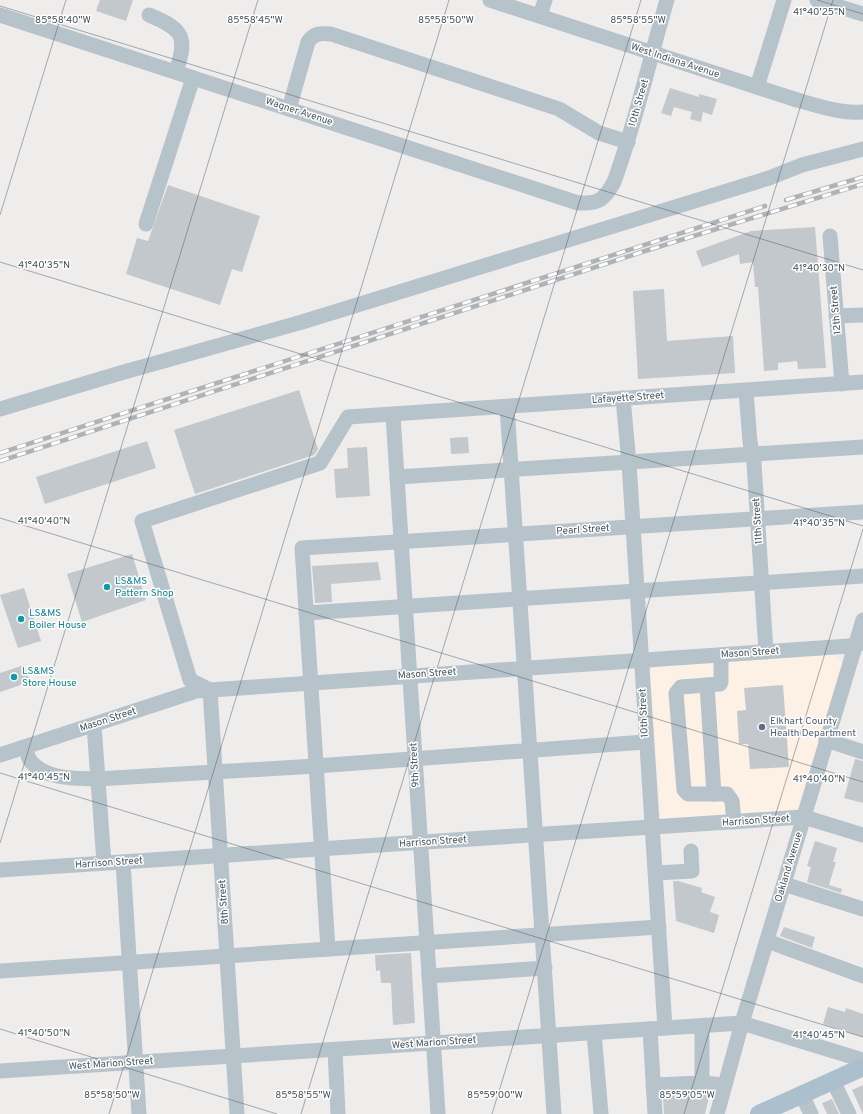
<svg xmlns="http://www.w3.org/2000/svg" width="863" height="1114" font-family="Overpass,sans-serif">
<rect width="100%" height="100%" fill="#efecec"/>
<path fill="#fcf1e4" d="M834,655L840,659L842,665L798,808L790,811L661,819L649,675L651,669L658,666Z"/>
<g fill="#c3c8cc">
<path d="M100,0H133L126,21L96,11Z"/>
<path d="M670,88L699,97V94L717,99L712,115L703,112L701,122L690,119L692,112L674,107L671,116L661,113Z"/>
<path d="M168,185L260,216L242,272L232,269L220,305L126,274L137,238L148,241Z"/>
<path d="M815,227L826,368L798,369L797,361L778,363V370L764,371L758,287H755L753,262L740,264L739,254L702,267L696,251L751,231Z"/>
<path d="M664,289L667,341L733,336L735,373L638,379L633,291Z"/>
<path d="M299,390L318,449L314,455L195,494L174,430Z"/>
<path d="M468,437L469,453L451,454L450,438Z"/>
<path d="M147,441L156,468L45,504L36,477Z"/>
<path d="M367,447L370,496L336,498L334,469L348,468L347,448Z"/>
<path d="M132,554L146,600L82,622L67,574Z"/>
<path d="M378,562L381,580L331,584L332,602L315,603L312,566Z"/>
<path d="M24,588L41,641L18,648L0,595Z"/>
<path d="M24,665L30,682L0,692V673Z"/>
<path d="M783,685L789,767L750,769L748,744H739L737,711L746,710L744,688Z"/>
<path d="M855,759L863,761V803L844,798Z"/>
<path d="M815,841L837,848L833,862H836L829,885L842,889L841,893L807,882L811,867L807,866Z"/>
<path d="M673,881H678L702,888L701,892L715,897L710,912L719,915L714,933L676,921Z"/>
<path d="M784,927L815,937L812,948L780,936Z"/>
<path d="M411,953L415,1023L393,1025L391,983H381L380,970L376,971L375,955Z"/>
<path d="M828,1007L845,1012L846,1008L863,1014V1037L823,1024Z"/>
<path d="M863,1085V1114L852,1090Z"/>
<path d="M707,1092L710,1093L705,1114H664L663,1097L677,1095V1093Z"/>
<path d="M832,1099L839,1114H827L822,1103Z"/>
</g>
<g fill="none" stroke-linecap="round" stroke-linejoin="round">
<g stroke="#b7c3ca" stroke-width="15">
<path d="M490,0L797,100C819,106 841,114 863,112"/>
<path d="M817,0L863,14"/>
<path d="M0,15L578,203C599,204 604,200 614,182C636,122 649,61 667,0"/>
<path d="M149,15C183,29 188,36 176,72"/>
<path d="M540,16L545,0"/>
<path d="M757,87L784,0"/>
<path d="M289,109L308,42C314,33 320,33 331,34L559,109L599,133L628,142"/>
<path d="M146,224L193,78"/>
<path d="M830,236L842,384"/>
<path d="M836,316L863,315"/>
<path d="M746,391L750,442L754,463L766,652"/>
<path d="M623,398L629,463L665,1028"/>
<path d="M507,407L554,1114"/>
<path d="M0,409L117,374L302,322L769,178L802,165L863,149"/>
<path d="M393,415L438,1114"/>
<path d="M397,477L863,447"/>
<path d="M306,613L863,576"/>
<path d="M721,655V682L720,684L681,687L676,693L684,790L688,794H727L732,801L734,822"/>
<path d="M707,685L714,794"/>
<path d="M94,725L104,863"/>
<path d="M826,740L863,752"/>
<path d="M25,747C27,752 28,758 31,762C48,780 75,778 97,779L316,766L645,742"/>
<path d="M0,755L196,691L849,646L863,643"/>
<path d="M123,862L139,1114"/>
<path d="M0,870L804,817L863,835"/>
<path d="M656,873L692,871L691,851"/>
<path d="M784,884L863,909"/>
<path d="M767,941L863,976"/>
<path d="M328,949L302,548L863,512"/>
<path d="M0,971L659,927"/>
<path d="M429,976L545,968"/>
<path d="M650,1029L655,1114"/>
<path d="M594,1033L601,1114"/>
<path d="M335,1050L338,1114"/>
<path d="M0,1071L742,1023L863,1060"/>
<path d="M833,1081L849,1114"/>
<path d="M702,1083V1026"/>
<path d="M653,1085L702,1083L725,1085"/>
<path d="M802,1095L811,1114"/>
<path d="M237,1114L210,690L190,680L142,521L320,463L348,417L863,382"/>
<path d="M717,1114L742,1023L863,620"/>
</g>
<path stroke="#abc0cc" stroke-width="18" d="M759,1114L863,1067"/>
<defs>
<g id="rail">
<path d="M786,200L863,177"/>
<path d="M0,453L765,206"/>
<path d="M0,461L645,251L863,184"/>
</g>
</defs>
<use href="#rail" stroke="#aeb3b7" stroke-width="4.5"/>
<use href="#rail" stroke="#fff" stroke-width="3" stroke-dasharray="9" stroke-linecap="butt"/>
</g>
<path fill="none" stroke="#44535a" stroke-width="1" stroke-opacity="0.45" d="M817,0L863,14M0,6L863,270M0,215L66,0M0,262L863,526M0,518L863,782M0,773L863,1037M0,843L258,0M0,1029L277,1114M109,1114L449,0M301,1114L641,0M492,1114L833,0M684,1114L863,529"/>
<g fill="#0f9aa8" stroke="#fff" stroke-width="1.5">
<circle cx="107" cy="587" r="4"/>
<circle cx="21" cy="619" r="4"/>
<circle cx="14" cy="677" r="4"/>
</g>
<circle fill="#5c6f8a" stroke="#fff" stroke-width="1.5" cx="762" cy="727" r="4"/>
<g text-anchor="middle" dominant-baseline="central" stroke-width="3" stroke-linejoin="round" paint-order="stroke">
<g font-size="10" fill="#44535a" stroke="#fff">
<text transform="translate(675 61) rotate(18)">West Indiana Avenue</text>
<text transform="translate(639 103) rotate(-74)">10th Street</text>
<text transform="translate(299 112) rotate(18)">Wagner Avenue</text>
<text transform="translate(836 310) rotate(-95)">12th Street</text>
<text transform="translate(628 398) rotate(-4)">Lafayette Street</text>
<text transform="translate(758 521) rotate(-94)">11th Street</text>
<text transform="translate(583 530) rotate(-4)">Pearl Street</text>
<text transform="translate(750 653) rotate(-4)">Mason Street</text>
<text transform="translate(427 674) rotate(-4)">Mason Street</text>
<text transform="translate(644 713) rotate(-93)">10th Street</text>
<text transform="translate(108 720) rotate(-18)">Mason Street</text>
<text transform="translate(415 765) rotate(-93)">9th Street</text>
<text transform="translate(756 821) rotate(-4)">Harrison Street</text>
<text transform="translate(433 842) rotate(-4)">Harrison Street</text>
<text transform="translate(109 863) rotate(-4)">Harrison Street</text>
<text transform="translate(789 867) rotate(-73)">Oakland Avenue</text>
<text transform="translate(224 902) rotate(-94)">8th Street</text>
<text transform="translate(434 1043) rotate(-4)">West Marion Street</text>
<text transform="translate(111 1064) rotate(-4)">West Marion Street</text>
</g>
<g font-size="10" fill="#0d838f" stroke="#fff" text-anchor="start">
<text x="115" y="581">LS&amp;MS<tspan x="115" dy="12">Pattern Shop</tspan></text>
<text x="29" y="613">LS&amp;MS<tspan x="29" dy="12">Boiler House</tspan></text>
<text x="22" y="671">LS&amp;MS<tspan x="22" dy="12">Store House</tspan></text>
</g>
<g font-size="10" fill="#4e5e75" stroke="#fff" text-anchor="start">
<text x="770" y="721">Elkhart County<tspan x="770" dy="12">Health Department</tspan></text>
</g>
</g>
<g font-size="10" text-anchor="middle" fill="#44535a" stroke="#fff" stroke-width="3" stroke-linejoin="round" paint-order="stroke">
<text x="819" y="15">41°40'25"N</text>
<text x="63" y="23">85°58'40"W</text>
<text x="255" y="23">85°58'45"W</text>
<text x="446" y="23">85°58'50"W</text>
<text x="638" y="23">85°58'55"W</text>
<text x="44" y="268">41°40'35"N</text>
<text x="819" y="271">41°40'30"N</text>
<text x="44" y="524">41°40'40"N</text>
<text x="819" y="526">41°40'35"N</text>
<text x="44" y="780">41°40'45"N</text>
<text x="819" y="782">41°40'40"N</text>
<text x="44" y="1036">41°40'50"N</text>
<text x="819" y="1038">41°40'45"N</text>
<text x="112" y="1098">85°58'50"W</text>
<text x="303" y="1098">85°58'55"W</text>
<text x="495" y="1098">85°59'00"W</text>
<text x="687" y="1098">85°59'05"W</text>
</g>
</svg>
